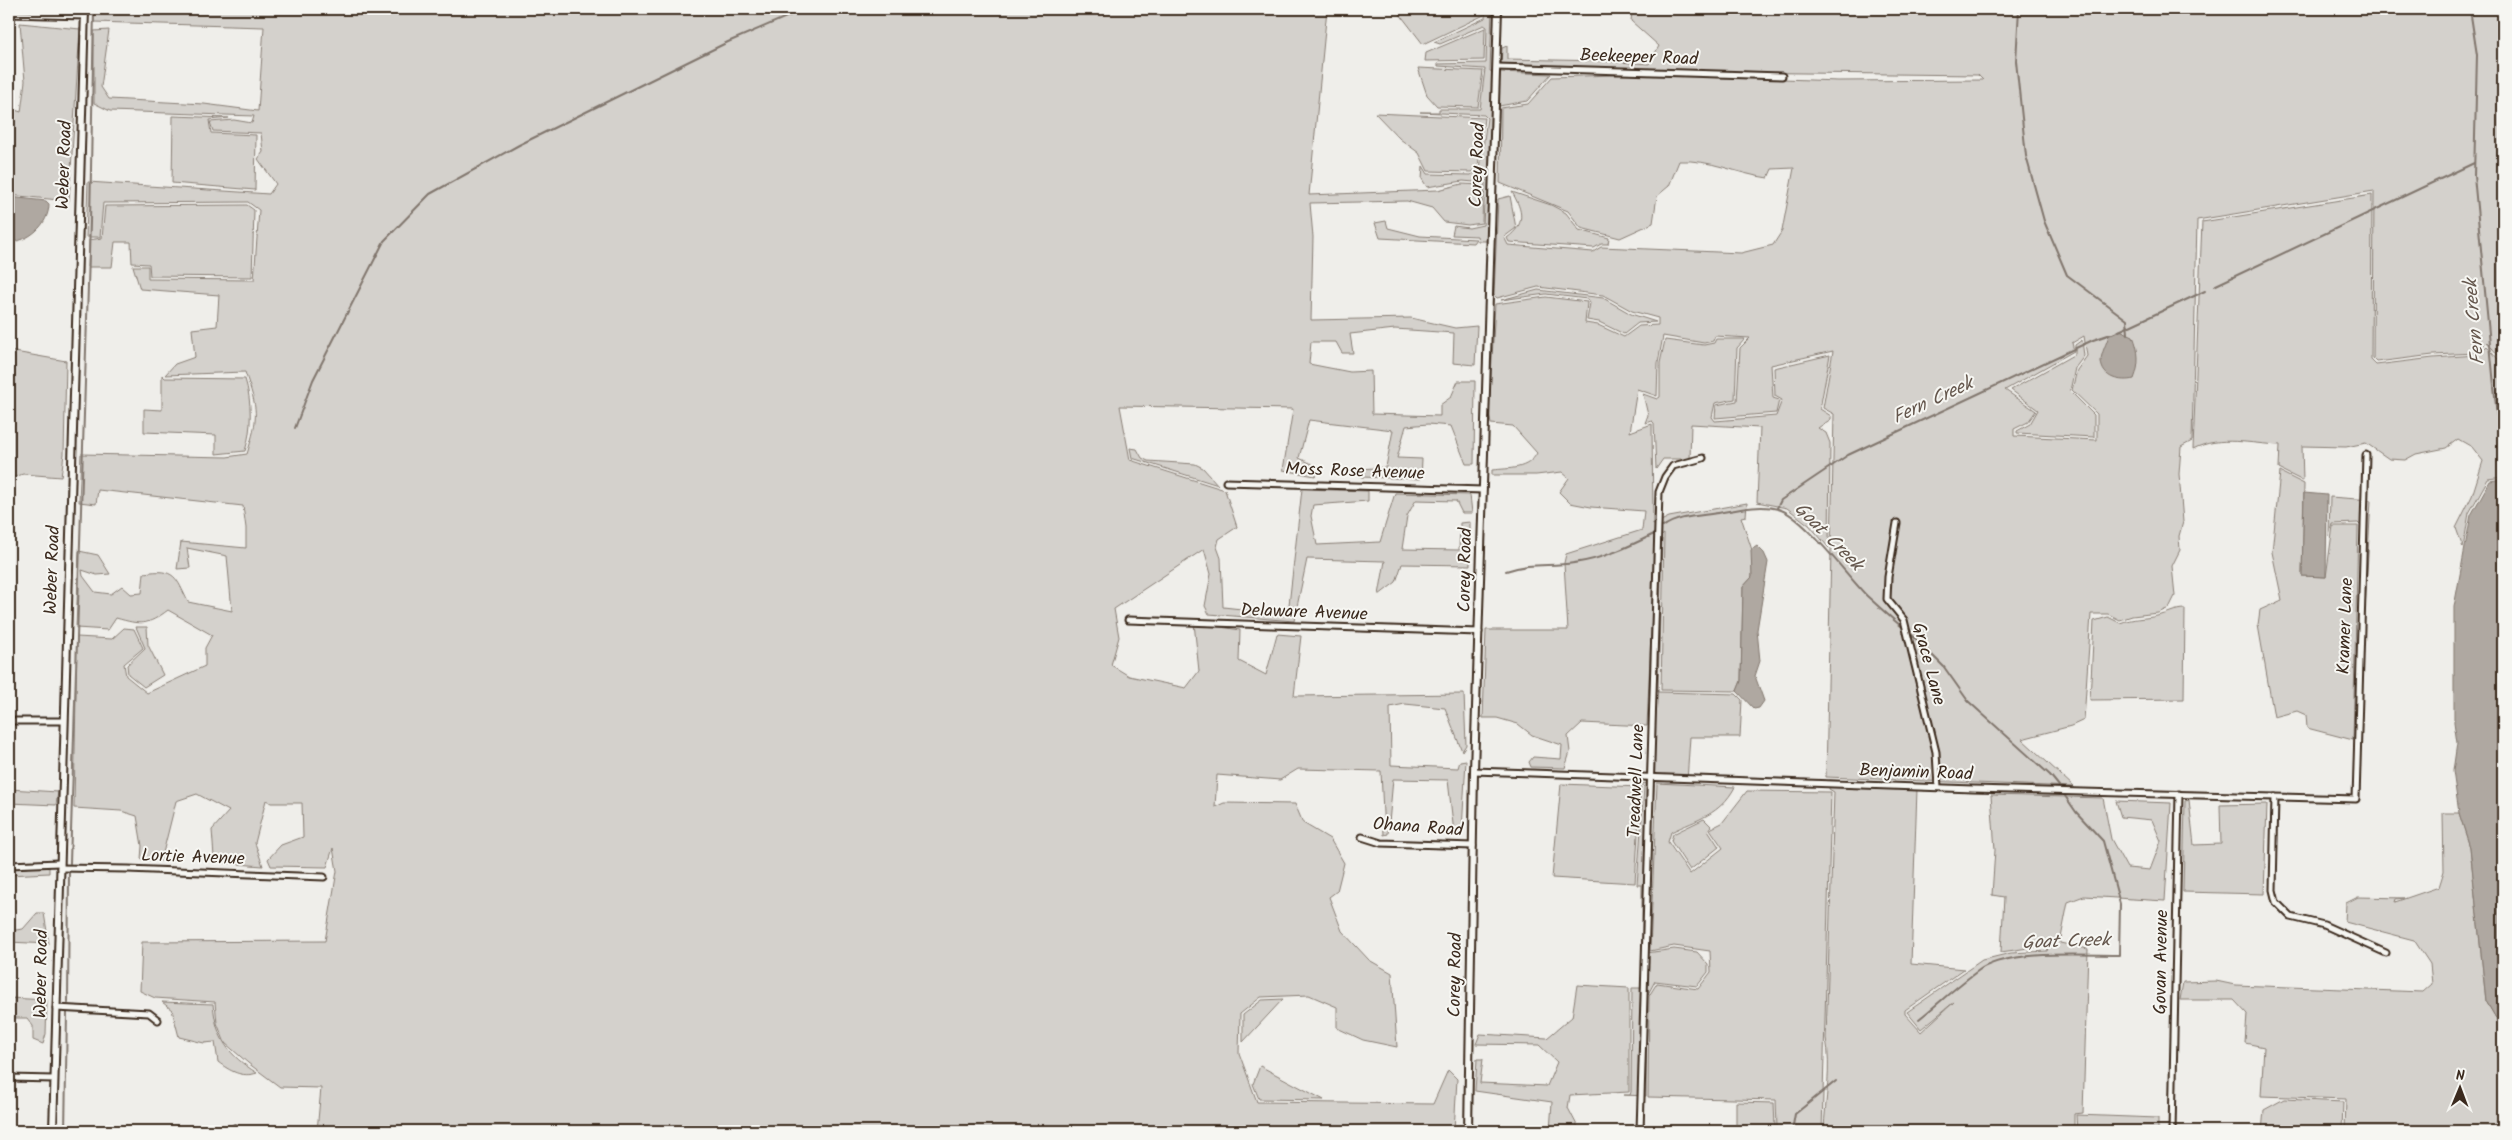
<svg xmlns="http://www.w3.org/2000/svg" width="2512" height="1140" font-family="Kalam,sans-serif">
<rect width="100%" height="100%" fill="#efeeea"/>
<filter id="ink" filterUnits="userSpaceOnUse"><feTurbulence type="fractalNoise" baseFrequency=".02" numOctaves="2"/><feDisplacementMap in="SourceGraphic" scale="10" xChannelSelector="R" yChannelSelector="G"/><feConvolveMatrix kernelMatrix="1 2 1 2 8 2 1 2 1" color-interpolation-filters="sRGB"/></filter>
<g filter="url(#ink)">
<g fill="#d4d1cc" stroke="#887e75" fill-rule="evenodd">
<path d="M95,9H379L381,12L390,9H1327L1309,195L1438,190L1462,184L1483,185L1482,223L1468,225L1444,222L1432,208L1407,201L1310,203L1313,237L1311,320L1411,318L1455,328L1477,326L1475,365L1453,363L1454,333L1395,329L1350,334L1353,353H1342L1336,342H1311L1309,364L1350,372L1371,371L1372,414L1440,416V405L1451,397L1458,381H1475L1474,464H1466L1451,426L1428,424L1406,426L1397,458L1422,459L1421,479L1361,477V469L1386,467L1393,430L1309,420L1299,458L1321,468L1315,476L1283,470L1293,409L1120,406L1130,460L1225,490L1237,527L1219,539L1217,547L1221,558L1223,607L1288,614L1302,489L1368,491V501L1313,505L1311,516L1317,545L1380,542L1395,493L1470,495L1472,513H1462L1456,501L1416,500L1407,516L1402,549L1459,550L1460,523L1470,522V565L1402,564L1396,582L1379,595L1385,561L1307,559L1294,621L1209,614L1205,606L1211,574L1204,549L1114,609L1119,637L1111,665L1129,676L1186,688L1199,671L1194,623L1240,630L1239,661L1266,675L1277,634L1301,636L1294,696L1464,694L1466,745L1462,751L1445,708L1405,704L1390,707L1391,765L1458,768L1460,761L1466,760L1462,830L1454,833L1448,780L1393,779L1388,834L1384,835L1381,771L1298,769L1280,780L1217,775L1215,807L1224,803L1295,804L1303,823L1330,839L1344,863L1337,891L1329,897L1342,931L1369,960L1392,973L1397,1047L1363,1040L1337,1028V1007L1309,995L1261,997L1240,1014L1239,1053L1257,1102L1433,1104L1448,1070L1457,1079L1454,1131H317L321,1088L280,1087L248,1063L225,1043L217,1023L215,1002L155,998L140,991L142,942L325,941L337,871L333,848L327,867L271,866L268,859L281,845L303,837L302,803H271L266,800L255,843L263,866L225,863L214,857L212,830L229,811L197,794L176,801L161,861L141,859L142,846L137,816L121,811L74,808L77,637L112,639L124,628L134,629L143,648L124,664L126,676L147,693L205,666V648L212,635L168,610C147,626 141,625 116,618L108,630L76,628L79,551L98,555L110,574L97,575L82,570L83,576L95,592L111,594L122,586L131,594L142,593L144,573C175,568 176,577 188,602L232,611L227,556L187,548L190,568L177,569L181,542L246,548V528L243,506L98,490L96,504L79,502L81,454L227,457L247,454C259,415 258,410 245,372L165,375L175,364L195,357L192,329L217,326L219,295L140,289L133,266H148V279L254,280L259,210L248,202L103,203L100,237H86L88,182L269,194L276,184L258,159L263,152L261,133L213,131L210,122L234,120L252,123L254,116L110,111L94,103V31L109,30L101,87L109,99L204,104L258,111L264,27L94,22Z"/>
<path d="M1396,9H1484V15L1423,44Z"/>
<path d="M1486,9H1492L1490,71L1493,72L1488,241H1478L1477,236L1452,235L1454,226L1469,228L1483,225L1485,183L1463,181L1427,187L1422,179L1423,166L1428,174L1471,175L1480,169L1487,118L1484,115L1420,112H1439V109H1480L1485,69L1438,66V64L1486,63L1487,27L1484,25L1440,44L1434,42L1485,18Z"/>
<path d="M1623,9H2503V361L2487,342L2476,353L2433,355L2377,362L2373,358L2374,191L2197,220L2192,441L2181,447L2179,474L2183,522L2179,536L2180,550L2172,566L2175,596L2169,608L2158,613L2132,616L2120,620L2108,614H2091L2084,720L2071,726L2022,739L2074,787L1826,777L1834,414L1823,408L1833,351L1771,365L1773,398L1779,400L1776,413L1715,418L1716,405L1737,401L1740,348L1750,338L1715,336L1713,341L1704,343L1663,336L1658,363L1657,396L1637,389L1630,432L1652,424L1653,525L1669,517L1747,503L1746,516L1741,517L1753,553L1752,577L1743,587L1741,681L1737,691L1661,690L1664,534L1655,541L1647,726L1582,723L1568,736L1570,752L1565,768L1531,767L1529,762L1533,757L1561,759L1562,745L1532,735L1518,724L1497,718H1483L1486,630H1568L1564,563L1566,554L1642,530L1644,511L1591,507L1570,503L1559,492L1569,478L1562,472L1536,475H1492V470C1510,468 1528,470 1537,453L1513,426L1491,424L1489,413L1495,304L1546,297L1587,302L1585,323L1598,325L1624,337L1639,326L1658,325V318L1632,311L1603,295L1538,287L1497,298L1494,295L1498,199L1510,196L1516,228L1504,237L1508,245L1593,252L1601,247L1741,253L1773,245L1782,231L1794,168L1772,169L1768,178C1737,174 1710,159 1679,161L1669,186L1657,196L1653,223L1620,238L1581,228L1568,211L1500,183L1501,108L1528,104L1552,77L1645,74L1838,81L1983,80L1978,75L1717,72L1501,65L1502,48L1507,46V59L1603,61L1649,64L1659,46L1631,21L1632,12ZM2084,336L2087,356L2077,370L2072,390L2097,414V440L2014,436V429L2028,422L2036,411L2005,390L2074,351L2072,343Z"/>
<path d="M20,23L80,29L69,201L9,195V108L21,112L25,81Z"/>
<path d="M1485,28L1484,60L1425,61L1426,53Z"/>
<path d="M1418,68L1483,71L1478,107L1437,106L1427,95Z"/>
<path d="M1499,72L1551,74L1527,101L1499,106L1498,131Z"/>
<path d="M1375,113L1484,118L1478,167L1471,172L1428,171L1419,153L1400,139Z"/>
<path d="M173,116L229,118L209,120L211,133L256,135L255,190L172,183Z"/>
<path d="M1512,192L1551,205L1566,213L1579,230L1609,238L1608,244H1601L1594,248L1509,242L1507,238C1526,224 1523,211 1512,192Z"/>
<path d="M2372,195L2371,360L2376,365L2433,358L2477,355L2487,346L2503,365V477L2488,479L2469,513L2463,548L2456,528L2472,496L2483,461L2472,447L2458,439L2446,448L2416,454L2405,460L2389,459L2366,443L2346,447L2302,446L2303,481L2279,469L2280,445C2251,444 2220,435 2193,449L2202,222Z"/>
<path d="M247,205L254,210L252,277L150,276L149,264L132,263L131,242H115L112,267H88L89,240L102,238L105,206Z"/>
<path d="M1386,221L1388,228L1420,236L1476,239L1473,243L1380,238L1375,223Z"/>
<path d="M1538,290L1603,298L1631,314L1656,322L1638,323L1624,334L1599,322L1587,320L1590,303L1587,299L1546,294L1501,300Z"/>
<path d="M1716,339H1745L1737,348L1735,399L1715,403L1712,417L1715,421L1776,416L1782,400L1775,396L1774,368L1830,355L1820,409L1831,416V419L1818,428L1826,433L1830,443L1829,548L1809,525L1787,508L1757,502L1760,428L1691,424L1690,459H1663L1656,469L1654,423L1652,421L1645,423L1648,415L1643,394L1657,399L1660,397V363L1665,340L1704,345L1714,343Z"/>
<path d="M2082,340L2084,356L2075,368L2070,391L2094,415V437L2017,433V431L2030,424L2038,410L2011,390L2075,354V345Z"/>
<path d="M9,351L66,361L64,454L61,477L23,474L9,479Z"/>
<path d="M162,375L165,378L245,379C252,401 252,429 245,451L216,454V435L144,432V409L162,410Z"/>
<path d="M1130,448L1137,449L1142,458L1148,461L1195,464L1203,468L1218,485L1132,458Z"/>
<path d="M2280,472L2304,484L2302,576L2326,577L2333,526H2358L2353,740L2307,728L2306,715L2297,711L2274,717L2258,625L2260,610L2282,600L2272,552Z"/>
<path d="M2330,497L2371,500L2359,718H2356L2361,526L2358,523L2332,524L2329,536Z"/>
<path d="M1662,539L1658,692L1736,694L1742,700L1740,737H1690L1687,781L1657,780L1652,784L1654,785L1647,953L1674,949L1697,952L1708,964V972L1697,986L1655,981L1647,996L1646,1096L1623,1095H1630L1631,1092L1632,988H1642V885H1637L1644,787L1642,784H1637L1651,783L1658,542Z"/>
<path d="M2185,609L2184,699L2090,700L2094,621L2108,617L2120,623C2133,618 2145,619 2157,616C2168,614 2174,609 2185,609Z"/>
<path d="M136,627H147L148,645L163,675L144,687L128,674L127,665L145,648Z"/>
<path d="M1829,780L2058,789L2063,794L1998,792L1997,789H1917L1911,964L1964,969L1905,1010V1014L1921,1032L1954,1002L1921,1029L1907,1012L1982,960L2011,953L2047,951L2049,945L2001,952L2004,897L1992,895L1995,850L1991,795L2103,798L2111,839L2127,868L2150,870L2161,841L2152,820L2121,817L2116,801L2171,803L2165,901L2084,896L2068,902L2060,943L2088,949L2083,1113L2074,1114V1131H1824C1825,1100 1832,1069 1826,1038L1834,792L1829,789Z"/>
<path d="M1657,783L1735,787C1720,815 1698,819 1671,832L1668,842L1690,874L1723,848L1710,829L1722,823L1747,791L1831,792L1822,1131H1775L1777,1128L1776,1100L1648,1097L1649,996L1657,983L1698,989L1711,972L1710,951L1674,946L1650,951Z"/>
<path d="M1561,784L1641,787L1635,883L1552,878Z"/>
<path d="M9,789L58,792L56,805L9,803Z"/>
<path d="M2189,800L2194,845L2221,844L2220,805L2267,804L2264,894L2183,892L2185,801Z"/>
<path d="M2443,813H2459L2470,847L2486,1001L2503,1030V1131H2345L2346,1099L2261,1096L2264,1047L2245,1043L2247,1014L2234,1000H2180L2183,982L2216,981L2235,985L2423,992L2432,984L2430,964L2414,940L2345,922L2346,903L2358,897L2404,898L2396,899L2395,902L2439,887L2444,871Z"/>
<path d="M1704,819L1711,826L1708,830L1719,847L1690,870L1671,841L1673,834Z"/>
<path d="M49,867V873L9,875V868Z"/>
<path d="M37,913H44L49,944L9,942V931L23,929Z"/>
<path d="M1577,985L1629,988V1092L1570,1095L1568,1108L1580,1131H1550L1552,1102L1475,1091L1477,1059H1483L1480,1083L1547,1086L1557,1062L1539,1045L1476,1044L1480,1034L1547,1038L1572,1017Z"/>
<path d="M9,998L47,1000L46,1034L43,1044L33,1040V1026L27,1018H9Z"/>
<path d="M1283,999L1243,1042V1015L1262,1000Z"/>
<path d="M162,1002L213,1004C216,1038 228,1055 257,1073C242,1078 230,1071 218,1062L215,1042L204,1043L179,1037L172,1010Z"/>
<path d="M1260,1066L1324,1100L1259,1099L1253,1084Z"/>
<path d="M2284,1099L2343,1102L2342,1131H2262L2264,1110Z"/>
<path d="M1736,1102L1774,1103L1775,1127L1772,1131H1736Z"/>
<path d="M2076,1115L2158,1118V1131H2077Z"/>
</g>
<g fill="#afa8a1" stroke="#81766d">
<path d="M9,197L46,201L49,204C49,225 28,242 9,242Z"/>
<path d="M2120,330L2133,336C2139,351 2140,364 2134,379C2121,382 2102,379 2101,361C2101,353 2107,343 2109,335Z"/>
<path d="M2503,479V1030L2486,1001L2470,847L2459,813L2453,771L2457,743L2454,722V607L2471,515L2490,481Z"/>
<path d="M2304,493L2327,495L2326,577L2302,576Z"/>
<path d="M1757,546L1764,553L1768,562L1757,630L1760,661L1755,676L1764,701L1759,708L1754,709L1737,691L1741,681L1743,587L1752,577L1751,550Z"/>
</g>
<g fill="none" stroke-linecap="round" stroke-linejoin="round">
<g stroke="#81766d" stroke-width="2">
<path d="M2019,9L2016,61L2026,156L2044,221L2067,275L2127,320L2128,334"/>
<path d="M2470,9L2477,55L2474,176L2503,480"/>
<path d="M2214,286L2474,163"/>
<path d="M2119,331L2205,291"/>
<path d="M295,428L313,380L384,241L430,194L519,145L728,42L805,9"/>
<path d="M1777,508L1781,500L1848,455L2093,340L2111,334"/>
<path d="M1663,527C1677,516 1700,516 1718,513C1736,510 1759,504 1778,509C1803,515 1847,576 1867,596C1878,606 1889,616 1901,626"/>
<path d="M1506,571C1532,562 1549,567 1574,563C1603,559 1628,547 1654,534"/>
<path d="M1912,635L1944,667L1968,701L2050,775L2059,786"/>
<path d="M70,863L90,222L94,9"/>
<path d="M68,1003L69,872"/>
<path d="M1919,1019C1939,1003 1960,983 1982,968C2012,950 2084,955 2119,955L2120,904L2103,841L2076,812L2065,796"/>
<path d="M65,1131L67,1013"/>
<path d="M1792,1131L1795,1114L1836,1081"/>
</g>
<defs>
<g id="minor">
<path d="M9,14L85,16"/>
<path d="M1497,67L1782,76"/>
<path d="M1226,482L1483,490"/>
<path d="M1897,523L1888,577L1887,599L1904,620L1936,752L1938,787"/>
<path d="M1128,620L1479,632"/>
<path d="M9,721H63"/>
<path d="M1474,771L1973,789L2356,799L2366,455"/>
<path d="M2275,797L2273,890L2276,902L2291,917L2324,925L2386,953"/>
<path d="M1362,837L1381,843L1473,846"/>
<path d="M9,865L59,863"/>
<path d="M60,868L128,869L324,877"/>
<path d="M56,1008L149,1013L158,1020"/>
<path d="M9,1078L54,1079"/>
<path d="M232,1131L235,1128"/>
<path d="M1640,1131L1659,492L1665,477L1673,466L1703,458"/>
<path d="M2172,1131L2179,794"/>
</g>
<g id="tertiary">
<path d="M53,1131L85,9"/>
<path d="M1468,1131L1474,771L1498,9"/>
</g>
</defs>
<use href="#minor" stroke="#3b2a1e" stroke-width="9"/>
<use href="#tertiary" stroke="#3b2a1e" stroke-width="10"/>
<use href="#minor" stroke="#f6f6f2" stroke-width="5"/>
<use href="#tertiary" stroke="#f6f6f2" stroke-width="6"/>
</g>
</g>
<g text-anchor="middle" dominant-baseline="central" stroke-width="4" stroke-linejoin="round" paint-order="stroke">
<g font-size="18" fill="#3b2a1e" stroke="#f6f6f2">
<text transform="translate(1639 58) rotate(2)">Beekeeper Road</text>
<text transform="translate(65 165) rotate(-88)">Weber Road</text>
<text transform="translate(1478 165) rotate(-88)">Corey Road</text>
<text transform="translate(1355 472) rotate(2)">Moss Rose Avenue</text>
<text transform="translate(53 570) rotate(-88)">Weber Road</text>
<text transform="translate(1466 570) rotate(-89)">Corey Road</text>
<text transform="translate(1304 613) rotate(2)">Delaware Avenue</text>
<text transform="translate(2346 626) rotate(-88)">Kramer Lane</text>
<text transform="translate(1928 664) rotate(75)">Grace Lane</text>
<text transform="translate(1916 773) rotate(2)">Benjamin Road</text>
<text transform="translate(1637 781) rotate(-88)">Treadwell Lane</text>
<text transform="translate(1418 828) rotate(4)">Ohana Road</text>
<text transform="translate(193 858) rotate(2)">Lortie Avenue</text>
<text transform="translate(2162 962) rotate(-89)">Govan Avenue</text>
<text transform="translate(42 974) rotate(-89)">Weber Road</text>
<text transform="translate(1456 975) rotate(-89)">Corey Road</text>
</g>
<g font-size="19" font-style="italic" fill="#64564c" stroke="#f6f6f2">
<text transform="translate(2475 322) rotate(-95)">Fern Creek</text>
<text transform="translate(1933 401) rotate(-25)">Fern Creek</text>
<text transform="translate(1828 537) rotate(45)">Goat Creek</text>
<text transform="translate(2066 942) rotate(-2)">Goat Creek</text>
</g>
</g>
<rect width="2512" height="1140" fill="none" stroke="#f6f6f2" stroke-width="30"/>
<rect x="15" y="15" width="2482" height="1110" fill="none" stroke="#3b2a1e" stroke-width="2" filter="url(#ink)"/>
<g transform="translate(2460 1088) rotate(1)" stroke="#f6f6f2" stroke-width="4" paint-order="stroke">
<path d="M0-4L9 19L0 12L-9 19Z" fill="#3b2a1e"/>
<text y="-8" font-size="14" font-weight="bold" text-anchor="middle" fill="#3b2a1e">N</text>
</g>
</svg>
